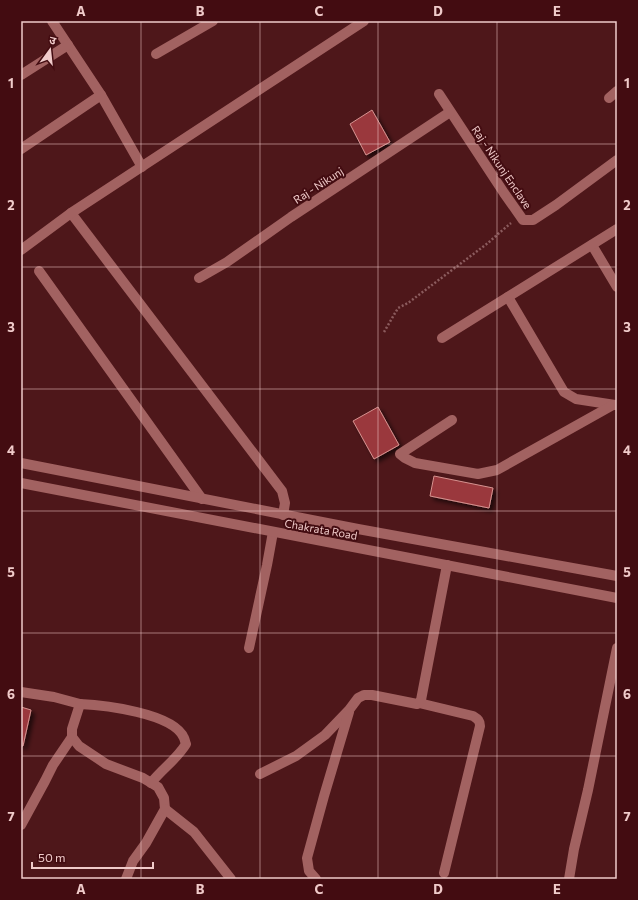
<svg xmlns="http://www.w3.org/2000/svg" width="638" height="900" font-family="Commissioner,'Noto Sans Devanagari',sans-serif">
<defs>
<filter id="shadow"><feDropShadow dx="3.5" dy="3.5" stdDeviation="2" flood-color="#0009"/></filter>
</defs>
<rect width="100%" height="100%" fill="#4e171a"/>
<g fill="#9a383c" stroke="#d69290" filter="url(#shadow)">
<path d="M372,110L390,142L366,155L350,124Z"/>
<path d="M378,407L399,445L374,459L353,421Z"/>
<path d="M434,476L493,488L489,508L430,496Z"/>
<path d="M21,707L31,710L23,746H21Z"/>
</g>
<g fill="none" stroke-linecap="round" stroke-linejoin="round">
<path stroke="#8b5b5d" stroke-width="2.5" stroke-dasharray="2 2" stroke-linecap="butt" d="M384,332L398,308L408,303L488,243L498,234L511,223"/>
<g stroke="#a26261" stroke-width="10">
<path d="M52,21L101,95"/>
<path d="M156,54L213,21"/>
<path d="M21,75L68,45"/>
<path d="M439,94L504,193L523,220H533L556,205L617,160"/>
<path d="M609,98L617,91"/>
<path d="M21,149L101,95L142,167"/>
<path d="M71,213L282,491L285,503L283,515"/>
<path d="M592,245L617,287"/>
<path d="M21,250L71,213L364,21"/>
<path d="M39,271L202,499"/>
<path d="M199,278L227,262L291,217L450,112"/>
<path d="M508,297L564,392L576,399L615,405"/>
<path d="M442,338L617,229"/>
<path d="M452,420L400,454L405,458L415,463L478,474L497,470L613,405"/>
<path d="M249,648L267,565L273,532"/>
<path d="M21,692L54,697L80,704L72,729V737L79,746L106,764L143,778L158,787L164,798L165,809L146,843L133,861L126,879"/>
<path d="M419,703L473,716C478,719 480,721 480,726L444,873"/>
<path d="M80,704C103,705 174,713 184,738C185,740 185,742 186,744C177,759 162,769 151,783"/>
<path d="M260,774L296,756L325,735L349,710L358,698L364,695H372L417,704L419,703L421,700L447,565"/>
<path d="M165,809L194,832L231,879"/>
<path d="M21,825L45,781L53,765L72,737"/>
<path d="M316,879L309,871L307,858L324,796L349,712"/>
<path d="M569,879L574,849L588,790L617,648"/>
</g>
<g stroke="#a26261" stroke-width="10">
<path d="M21,463L358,529L617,576"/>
<path d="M21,483L617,598"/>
</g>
</g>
<path fill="none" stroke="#f0cbca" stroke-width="1" stroke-opacity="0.55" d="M141,21V879M260,21V879M378,21V879M497,21V879M21,144H617M21,267H617M21,389H617M21,511H617M21,633H617M21,756H617"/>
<g text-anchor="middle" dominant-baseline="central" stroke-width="4" stroke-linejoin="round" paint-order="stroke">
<g font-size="11" fill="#f0cbca" stroke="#430c11">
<text transform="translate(502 167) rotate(56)">Raj - Nikunj Enclave</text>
<text transform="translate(318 185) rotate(-33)">Raj - Nikunj</text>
<text transform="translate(321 529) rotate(10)">Chakrata Road</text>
</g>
</g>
<rect width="638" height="900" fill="none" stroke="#430c11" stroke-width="44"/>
<g transform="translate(50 50) rotate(15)" stroke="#430c11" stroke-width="3" paint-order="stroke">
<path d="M0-3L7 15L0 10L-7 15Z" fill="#f0cbca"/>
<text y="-6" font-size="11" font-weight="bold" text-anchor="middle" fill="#f0cbca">उ</text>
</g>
<path d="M32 862v6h121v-6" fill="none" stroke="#f0cbca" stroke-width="2"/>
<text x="38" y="862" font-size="12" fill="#f0cbca" stroke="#430c11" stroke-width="3" paint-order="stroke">50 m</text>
<rect x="22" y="22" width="594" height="856" fill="none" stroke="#f0cbca" stroke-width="1.5"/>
<g font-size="13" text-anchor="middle" font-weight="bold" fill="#f0cbca">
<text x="81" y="16">A</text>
<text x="200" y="16">B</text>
<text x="319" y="16">C</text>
<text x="438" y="16">D</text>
<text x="557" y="16">E</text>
<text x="11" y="88">1</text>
<text x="627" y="88">1</text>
<text x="11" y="210">2</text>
<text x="627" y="210">2</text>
<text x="11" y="332">3</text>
<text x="627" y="332">3</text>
<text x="11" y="455">4</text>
<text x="627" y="455">4</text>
<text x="11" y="577">5</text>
<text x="627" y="577">5</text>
<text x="11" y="699">6</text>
<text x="627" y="699">6</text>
<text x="11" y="821">7</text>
<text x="627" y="821">7</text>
<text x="81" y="894">A</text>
<text x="200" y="894">B</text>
<text x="319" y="894">C</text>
<text x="438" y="894">D</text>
<text x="557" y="894">E</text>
</g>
</svg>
